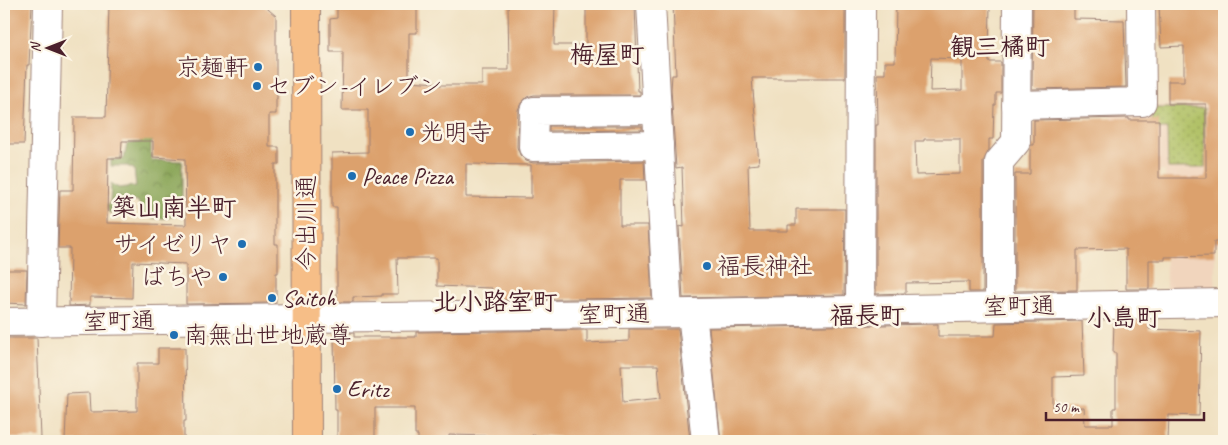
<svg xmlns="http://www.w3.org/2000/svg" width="1228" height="445" font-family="Caveat,'Klee One',sans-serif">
<defs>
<pattern id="grass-dots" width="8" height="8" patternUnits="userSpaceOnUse" patternTransform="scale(1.25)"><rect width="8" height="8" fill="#aebf62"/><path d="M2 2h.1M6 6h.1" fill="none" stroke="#909b51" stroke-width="1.8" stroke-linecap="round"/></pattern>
<pattern id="forest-crowns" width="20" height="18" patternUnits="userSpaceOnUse" patternTransform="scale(1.25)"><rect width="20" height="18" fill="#8aa658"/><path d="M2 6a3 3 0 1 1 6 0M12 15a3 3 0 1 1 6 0" fill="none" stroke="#738749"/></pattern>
</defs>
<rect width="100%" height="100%" fill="#fcf5e5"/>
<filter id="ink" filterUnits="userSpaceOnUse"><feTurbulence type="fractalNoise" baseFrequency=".02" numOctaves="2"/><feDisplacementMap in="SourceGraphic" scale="10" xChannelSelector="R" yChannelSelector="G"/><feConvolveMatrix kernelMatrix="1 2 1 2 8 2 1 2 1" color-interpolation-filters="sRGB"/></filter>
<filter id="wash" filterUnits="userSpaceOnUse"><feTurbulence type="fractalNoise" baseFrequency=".0096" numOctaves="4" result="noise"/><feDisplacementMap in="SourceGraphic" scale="20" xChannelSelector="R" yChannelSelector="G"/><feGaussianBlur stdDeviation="1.12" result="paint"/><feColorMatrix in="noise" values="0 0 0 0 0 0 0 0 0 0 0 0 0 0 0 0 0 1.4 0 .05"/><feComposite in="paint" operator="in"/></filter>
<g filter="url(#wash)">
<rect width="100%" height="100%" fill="#f0e1c2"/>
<path fill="#f1d5bd" d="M1224,105V243L1215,244V295L1166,294L1165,171H1110L1111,106Z"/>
<path fill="url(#grass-dots)" stroke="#7c6f46" d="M1152,108H1204L1205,168H1168L1167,129H1152Z"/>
<path fill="url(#forest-crowns)" stroke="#6a6242" d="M142,120L153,139L151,145V160L182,161V212C170,219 158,220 144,216L138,201C122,198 125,204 114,213H109L107,206L110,202L111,184L119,188L136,186L134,169L127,166H111V160L124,159L127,144L141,142Z"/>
<g id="blocks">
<g fill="#dca16d" fill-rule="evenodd">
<path d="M4,4H32L29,65H27L24,144H4Z"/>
<path d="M109,4H262L276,16V79H277V99H276V114H269V147H279V164H275V244H278V273H276V303L186,304V264L133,262L132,298L90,297V305L69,306L70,248H58L60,190H73L74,117H106ZM122,141H153V157L185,159L186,225L107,223L108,158H121Z"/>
<path d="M337,4H417V33H409V81L438,83V85H482V70H509L508,4H555L554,45H586V5H635L638,91H640V95H534L527,97L521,103L518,110L517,147L520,155L526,161L533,163L644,161L645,180H620V225H648L652,298L492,300V288L437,286V258H397L398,294H382V296L353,297V302H337V207H332V153L368,152V110H342L343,52H330V19L337,18ZM466,164L531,165V198L466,197Z"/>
<path d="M673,4H711L709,7L744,6L818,9V4H845V78H752L759,164L748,165L750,231H788V225H796V209H845L844,295L683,298L679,226L684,227L682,167L676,168L671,89L672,75H676Z"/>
<path d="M896,4H990L989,62H1001V93H996V105H994L993,139H989V150L983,162V292H969V282L906,283V293L876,294V125H878L877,74H885V62H895ZM931,58L962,59V90L930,91ZM924,139H960V174L916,175L915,141H924Z"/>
<path d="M1033,4H1074V19L1124,20L1126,87L1032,89Z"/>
<path d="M1159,4H1224V242H1214V256L1165,257V260H1149V289H1126V249L1077,250V290L1015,291V174H1030V148L1031,145H1034V120L1129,118V120H1159V178H1206V104H1168V81H1184V46L1161,47Z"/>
<path d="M549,126H642V130L549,131Z"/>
<path d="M5,270H27L26,304L5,303Z"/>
<path d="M1149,320V329L1201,331L1199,416L1169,415L1168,441H822V439L776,441H721L709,328L938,324V336H995L996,323L1082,321L1084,376L1053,377V408H1084L1085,425H1113V408H1116V353H1113L1114,321Z"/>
<path d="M629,329H678L690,441H564L563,437L532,435V440L515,439V441H491L492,436L449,435V441H418V435H415V408H375V438H337V410H335L334,333H354V337H416V332L587,330V343L629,341ZM621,365H658L661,398L623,402Z"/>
<path d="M4,338H37L41,438H4Z"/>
<path d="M158,348H185L186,421H184V441H65L67,394L89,393L90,412L137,411V363H158Z"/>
</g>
</g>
</g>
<g filter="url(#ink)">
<use href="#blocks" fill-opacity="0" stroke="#9d8076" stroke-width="1"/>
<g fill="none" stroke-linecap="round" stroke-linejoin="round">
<defs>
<g id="minor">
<path d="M651,4L668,313"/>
<path d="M1016,105L1142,102L1141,4"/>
<path d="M657,110L534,111L533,147L659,145"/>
<path d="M999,307V162L1016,142L1017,4"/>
<path d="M860,309L861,4"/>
<path d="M692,313L706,441"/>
<path d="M4,322L692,313L1224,303"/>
<path d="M41,322L48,4"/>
</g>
<path id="major" d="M306,4L307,441"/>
</defs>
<use href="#minor" stroke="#9d8076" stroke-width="30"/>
<use href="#major" stroke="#9d8076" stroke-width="30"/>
<use href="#minor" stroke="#fff" stroke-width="28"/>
<use href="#major" stroke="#f6be87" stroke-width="28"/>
</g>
</g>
<g fill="#1f6fb2" stroke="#fcf5e5" stroke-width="2">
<circle cx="258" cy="67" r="5"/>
<circle cx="257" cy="86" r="5"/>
<circle cx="410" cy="132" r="5"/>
<circle cx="352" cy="176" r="5"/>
<circle cx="242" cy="244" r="5"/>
<circle cx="707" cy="266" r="5"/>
<circle cx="223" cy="277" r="5"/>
<circle cx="272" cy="298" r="5"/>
<circle cx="174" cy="335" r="5"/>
<circle cx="337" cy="389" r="5"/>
</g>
<g text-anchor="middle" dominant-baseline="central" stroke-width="5" stroke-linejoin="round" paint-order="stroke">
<g font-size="24" fill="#4a1f2b" stroke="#fcf5e5" text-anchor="start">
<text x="248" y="67" text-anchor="end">京麺軒</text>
<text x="267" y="86">セブン-イレブン</text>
<text x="420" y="132">光明寺</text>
<text x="362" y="176">Peace Pizza</text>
<text x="232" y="244" text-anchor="end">サイゼリヤ</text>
<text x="717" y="266">福長神社</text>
<text x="213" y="277" text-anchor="end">ばちや</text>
<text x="282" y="298">Saitoh</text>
<text x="184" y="335">南無出世地蔵尊</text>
<text x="347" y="389">Eritz</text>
</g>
<g font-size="24" fill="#4a1f2b" stroke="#fcf5e5">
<text transform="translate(306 223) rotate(-90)">今出川通</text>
<text transform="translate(1019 306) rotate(-1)">室町通</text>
<text transform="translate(614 314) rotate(-1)">室町通</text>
<text transform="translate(119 321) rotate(-1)">室町通</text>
</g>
<g font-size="25" font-weight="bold" fill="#4a1f2b" stroke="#fcf5e5">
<text x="1000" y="47">観三橘町</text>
<text x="607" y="55">梅屋町</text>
<text x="174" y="208">築山南半町</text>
<text x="495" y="302">北小路室町</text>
<text x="867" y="316">福長町</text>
<text x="1124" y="318">小島町</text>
</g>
</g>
<rect width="1228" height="445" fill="none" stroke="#fcf5e5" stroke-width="20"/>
<g transform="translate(48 48) rotate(270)" stroke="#fcf5e5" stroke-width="4" paint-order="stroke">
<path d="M0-4L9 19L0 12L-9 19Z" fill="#4a1f2b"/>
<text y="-8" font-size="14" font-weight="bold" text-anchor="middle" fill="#4a1f2b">N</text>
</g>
<path d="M1046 412v8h158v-8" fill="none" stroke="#4a1f2b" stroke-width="2.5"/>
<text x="1053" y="412" font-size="15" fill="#4a1f2b" stroke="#fcf5e5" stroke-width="4" paint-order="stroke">50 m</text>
</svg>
